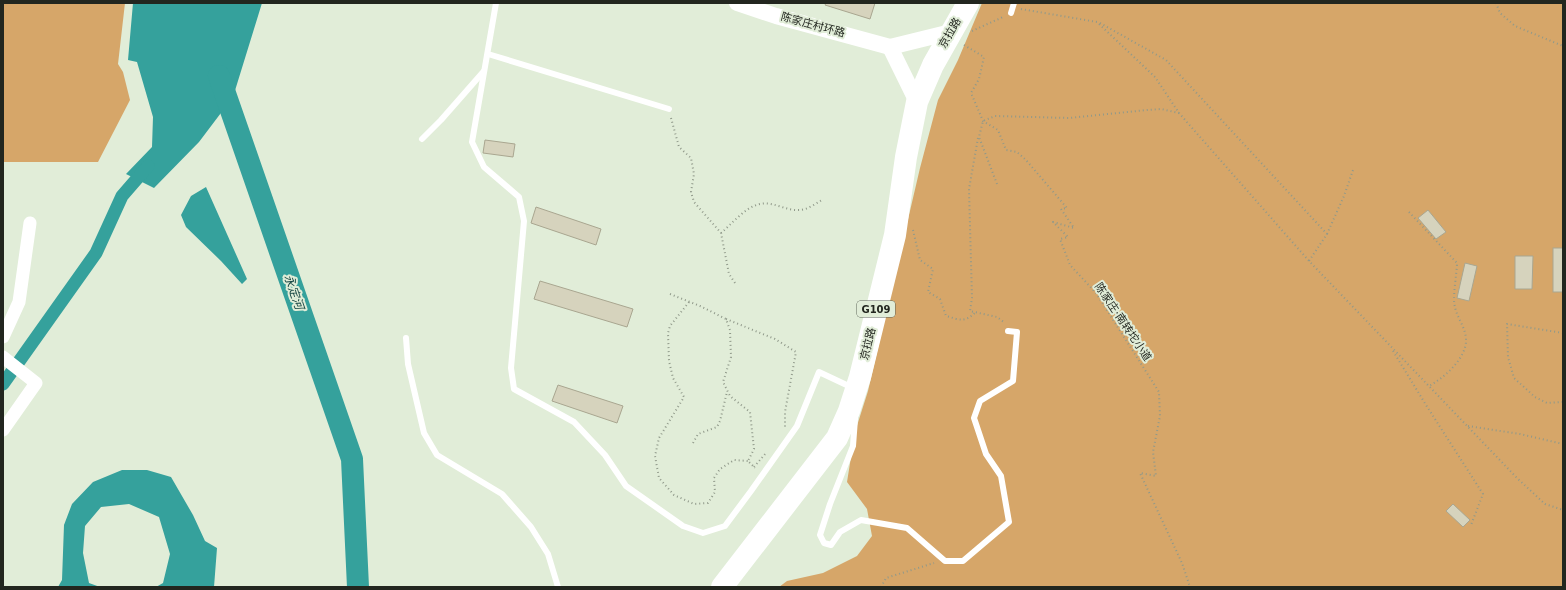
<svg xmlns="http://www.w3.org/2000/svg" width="1566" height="590" font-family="'DejaVu Sans','Noto Sans SC',sans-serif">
<rect width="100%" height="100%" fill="#e1edd8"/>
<g fill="#d6a669">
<path d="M3,3H125L118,64L123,72L130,100L98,162H3Z"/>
<path d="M982,3H1563V587H779L787,581L823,573L857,556L872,536L867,509L847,482L855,432L868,391L920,168L938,100L958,60Z"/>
</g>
<g fill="#35a19c">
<path d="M133,3H262L233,97L199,142L154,188L126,174L152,147L153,117L137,62L128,60Z"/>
<path d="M206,187L247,279L242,284L221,261L186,227L181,215L191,196Z"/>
<path d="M122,470H147L171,477L193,515L205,541L217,548L214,587H156L163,583L170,554L159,517L129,504L101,507L85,526L83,553L89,583L100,587H58L62,580L64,525L72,504L93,482Z"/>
</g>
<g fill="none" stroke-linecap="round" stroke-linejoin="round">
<path stroke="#35a19c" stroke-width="13" d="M3,384L96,253L122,196L148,166"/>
<path stroke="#35a19c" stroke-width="22" d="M219,76L352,459L358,587"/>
</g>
<g fill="#d6d3bd" stroke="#a9a690">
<path d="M826,3H875L870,19L825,5Z"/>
<path d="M485,140L515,144L513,157L483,153Z"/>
<path d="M536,207L601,229L596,245L531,223Z"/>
<path d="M1428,210L1446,232L1436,239L1418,218Z"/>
<rect x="1553" y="248" width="10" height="44"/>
<path d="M1515,256H1533L1532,289H1515Z"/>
<path d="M1465,263L1477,266L1469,301L1457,298Z"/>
<path d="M540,281L633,309L627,327L534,299Z"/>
<path d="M558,385L623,406L617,423L552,401Z"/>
<path d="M1453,504L1470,520L1463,527L1446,511Z"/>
</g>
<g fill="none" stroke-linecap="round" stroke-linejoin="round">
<g stroke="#90998a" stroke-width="2" stroke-dasharray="1 3" stroke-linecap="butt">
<path d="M1496,3L1500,13L1515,26L1563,46"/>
<path d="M1021,9L1097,22L1155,77L1179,113L1309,261L1518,479L1545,504L1563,510"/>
<path d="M1100,23L1166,60L1327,234L1309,261"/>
<path d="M972,31L1003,17"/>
<path d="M964,45L984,57L979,79L971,93L983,121L998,130L1006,150L1017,152L1026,160L1067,208L1061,209L1074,228L1053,222L1068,237L1060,239L1070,265L1096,293L1159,392L1160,416L1153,452L1156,476L1140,473L1182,563L1190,587"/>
<path d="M671,118L679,147L691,158L694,174L691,192L694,202L721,233L729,274L735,283"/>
<path d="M978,138L969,189L972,298L970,311L997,317L1005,323"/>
<path d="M997,184L979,137L983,121L995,116L1069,118L1147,110L1161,109L1179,113"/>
<path d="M1409,212L1457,263C1457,273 1452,298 1455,307C1457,318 1465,326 1466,339C1467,358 1444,378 1429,386"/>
<path d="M913,230L920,260L933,269L928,292L940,299L946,316C961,320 964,323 976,312"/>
<path d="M721,233C732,224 745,207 760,204C773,201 786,211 799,210C807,210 815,204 822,200"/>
<path d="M1327,234L1344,196L1353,170"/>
<path d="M670,294L700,306L726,319L730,330L731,357L723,382L730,396L750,412L754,449L748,461L755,468"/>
<path d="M689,302L670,326L668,333L669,361L673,378L684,397L659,438L655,456L659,478L674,495L694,504L708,503L715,492L714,478L720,469L734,460L748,461"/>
<path d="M726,319L775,339L796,352L785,412V427"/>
<path d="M1563,333L1507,324L1508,357L1514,378L1535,397L1547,403L1563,402"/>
<path d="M1393,351L1426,405L1483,494L1471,525"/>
<path d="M1468,426L1520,434L1563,444"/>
<path d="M693,443L698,434L717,427L720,421L727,392"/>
<path d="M754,467L766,453"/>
<path d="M881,587L886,578L934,563"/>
</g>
<g stroke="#fff" stroke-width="6">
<path d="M496,3L472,142L484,167L519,197L524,221L511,368L514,389L574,422L605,455L626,486L683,526L703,533L725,526L751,491L797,426L819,372L853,388"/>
<path d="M1011,13L1014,3"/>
<path d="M488,54L669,109"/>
<path d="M422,139L441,120L484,71"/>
<path d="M406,338L408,364L424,433L437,455L502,494L531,527L548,554L558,587"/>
<path d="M855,419L853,446L830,504L820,535L824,543L831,545L840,532L861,520L907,528L945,561H963L1009,522L1001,476L986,454L974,418L980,401L1013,381L1017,332L1008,331"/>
</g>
<g stroke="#fff" stroke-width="13">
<path d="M3,337L19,302L30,223"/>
<path d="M3,357L36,383L3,430"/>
</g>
<g stroke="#fff" stroke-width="16">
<path d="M737,3L776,16L890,47"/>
<path d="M917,102L890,47L951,32"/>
</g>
<path stroke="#fff" stroke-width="22" d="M722,587L837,438L849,411L860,377L895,235L906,157L917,102L933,65L968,3"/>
</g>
<g text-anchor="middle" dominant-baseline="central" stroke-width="4" stroke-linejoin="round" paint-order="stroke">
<rect fill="#e1edd8" stroke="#5b6256" stroke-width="1" x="857" y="301" width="38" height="16" rx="3"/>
<g font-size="10" font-weight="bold" fill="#22261f">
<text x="876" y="309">G109</text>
</g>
<g font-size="11" fill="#22261f" stroke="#e1edd8">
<text transform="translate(813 25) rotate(15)">陈家庄村环路</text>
<text transform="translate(950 33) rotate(-60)">京拉路</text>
<text transform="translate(1123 322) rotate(56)">陈家庄·南转坨小道</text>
<text transform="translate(868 344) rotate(-76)">京拉路</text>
</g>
<g font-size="12" font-style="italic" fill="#184744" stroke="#e1edd8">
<text transform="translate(294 292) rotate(71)">永定河</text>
</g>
</g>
<rect width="1566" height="590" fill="none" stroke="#22261f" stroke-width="8"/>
</svg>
